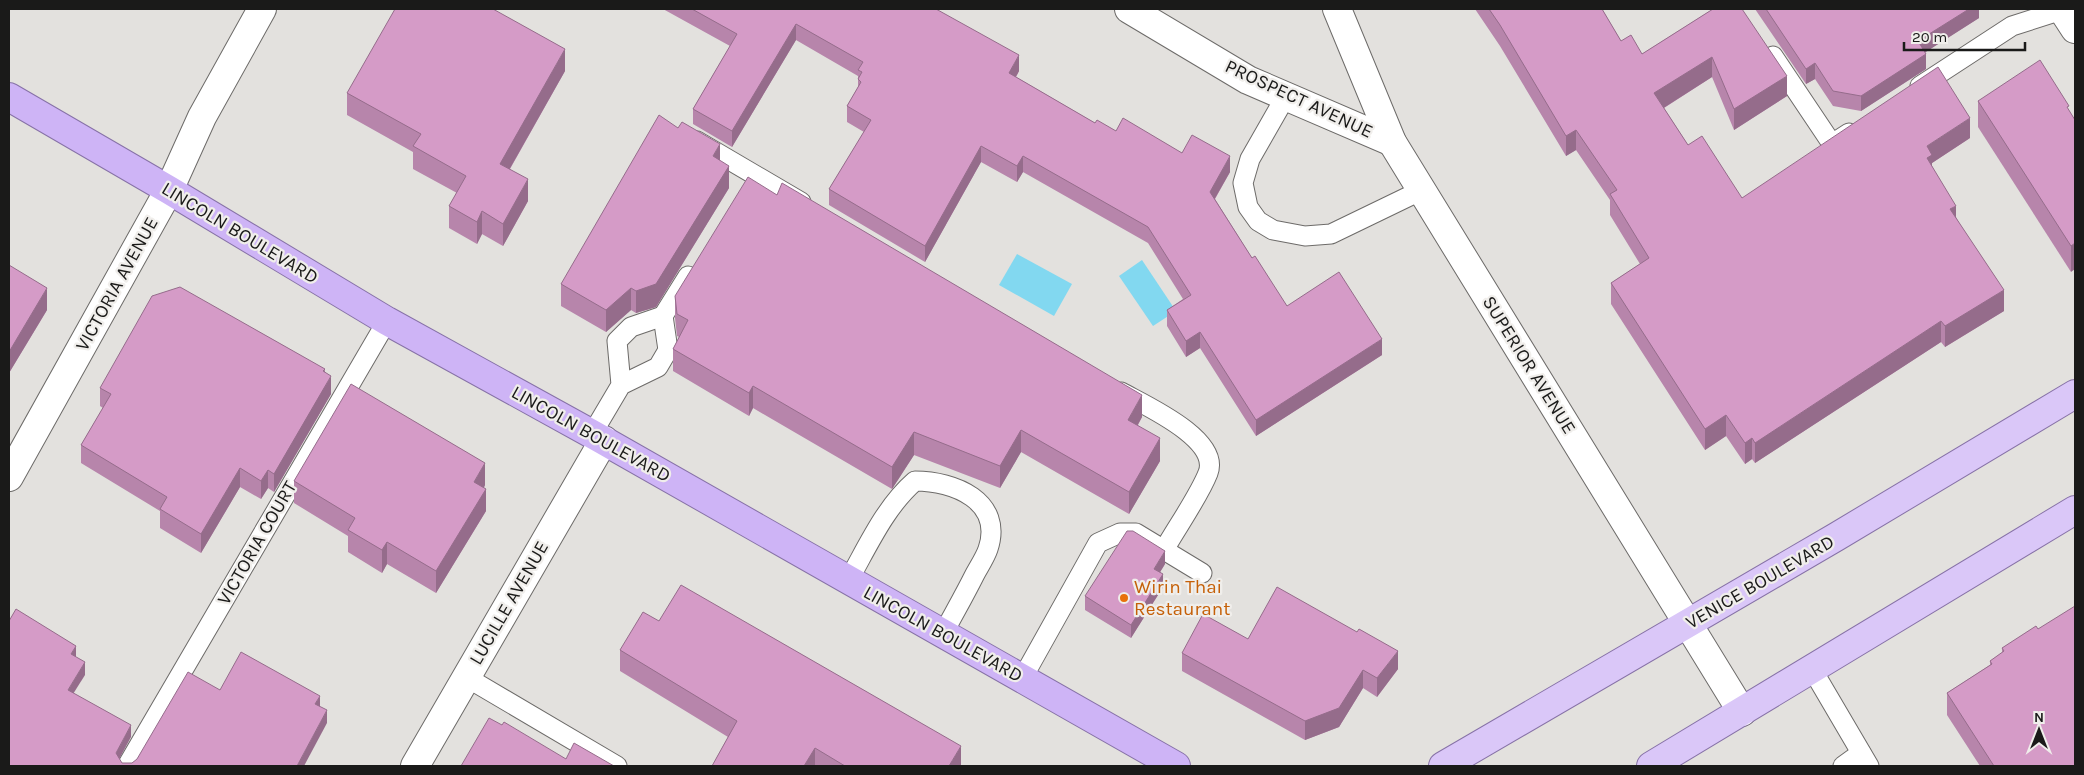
<svg xmlns="http://www.w3.org/2000/svg" width="2084" height="775" font-family="Karla,sans-serif">
<rect width="100%" height="100%" fill="#e3e1de"/>
<g fill="#82d8f0">
<path d="M1017,254L1072,284L1054,316L999,285Z"/>
<path d="M1142,260L1176,311L1153,326L1119,276Z"/>
</g>
<g fill="none" stroke-linecap="round" stroke-linejoin="round">
<defs>
<g id="service">
<path d="M1773,56L1832,144L1849,133"/>
<path d="M1920,86L2012,26L2065,9"/>
<path d="M1286,96L1250,159L1243,183L1248,207L1258,221L1273,230L1305,236L1331,234L1422,190"/>
<path d="M697,141L801,202"/>
<path d="M663,316L688,276"/>
<path d="M1121,392C1144,405 1221,439 1208,473C1199,496 1177,527 1164,550"/>
<path d="M592,434L621,385L658,367L668,350L663,316L631,327L617,341L621,385"/>
<path d="M848,581C868,546 885,507 915,481C954,481 1004,501 988,549C985,558 978,568 974,576C964,596 953,615 943,634"/>
<path d="M1812,669L1869,766"/>
<path d="M466,677L617,766"/>
<path d="M1022,679L1098,543L1120,533H1136L1202,573"/>
<path d="M127,766L387,321"/>
<path d="M1843,766L1861,753"/>
</g>
<g id="minor">
<path d="M1129,9L1248,80L1392,142"/>
<path d="M1337,9L1392,142L1742,712"/>
<path d="M2062,9L2075,29"/>
<path d="M9,477L169,190L202,117L262,9"/>
<path d="M415,766L604,440"/>
</g>
<g id="primary">
<path d="M1443,766L1836,537L2075,394"/>
<path d="M1651,766L2075,510"/>
</g>
<path id="trunk" d="M9,97L169,190L387,321L592,434L1176,766"/>
</defs>
<use href="#service" stroke="#6d6b69" stroke-width="21"/>
<use href="#minor" stroke="#6d6b69" stroke-width="30"/>
<use href="#primary" stroke="#8772a7" stroke-width="30"/>
<use href="#trunk" stroke="#8772a7" stroke-width="30"/>
<use href="#service" stroke="#fff" stroke-width="19"/>
<use href="#minor" stroke="#fff" stroke-width="28"/>
<use href="#primary" stroke="#dac7f8" stroke-width="28"/>
<use href="#trunk" stroke="#ceb4f6" stroke-width="28"/>
</g>
<g fill="#b785ab">
<path d="M663,9H936L1019,71L1016,77L1095,123L1116,131L1182,153L1230,172L1215,199L1252,258L1287,306L1382,355L1256,436L1200,348L1186,357L1167,326V310L1183,299L1148,243L1023,172L1017,182L981,162L925,262L829,205V189L864,132L847,122V106L858,87V76L796,40L732,147L693,124V109L730,46Z"/>
<path d="M1475,9H1602L1621,41L1642,54L1713,9L1787,96L1734,130L1712,77L1664,108L1688,145L1742,198L1970,138L1932,163V166L1956,217L2004,311L1945,347L1941,342L1755,463L1752,459L1745,464L1726,436L1705,450L1611,304V283L1640,264L1610,215V200L1576,150L1566,156L1500,46Z"/>
<path d="M1755,9H1979V18L1925,52L1926,69L1861,111L1833,106L1815,79L1806,84Z"/>
<path d="M565,71L510,169L528,201L503,246L482,234L477,244L449,228V206L457,193L413,169V152L347,115V93Z"/>
<path d="M1978,101L2069,111L2075,120L2071,272L1978,127Z"/>
<path d="M720,161L729,188L656,307L636,313L631,310L606,332L561,306V284Z"/>
<path d="M9,265L47,310L9,373Z"/>
<path d="M675,296L1142,417L1138,425L1160,461L1129,514L1021,452L1000,488L914,455L892,489L753,408L749,416L673,371V349L679,337L677,336L675,318Z"/>
<path d="M325,372L331,394L274,492L268,488L261,499L240,487L201,553L160,528V511L81,463V445L103,408L100,406V388Z"/>
<path d="M294,481L485,485L484,488L486,511L436,593L387,564L382,573L348,552V536L294,503Z"/>
<path d="M1165,564L1160,572L1163,587L1131,638L1085,610V596Z"/>
<path d="M659,621L961,766H712L728,737L620,671V650Z"/>
<path d="M2038,629L2075,766H1980L1947,715V693L1990,665V661L2002,653V648Z"/>
<path d="M1248,639L1398,669L1377,697L1363,688L1339,727L1305,740L1182,671V653Z"/>
</g>
<g fill="#956c8b">
<path d="M1969,9H1979V18L1918,57V41Z"/>
<path d="M796,24V40L732,147V131Z"/>
<path d="M565,49V71L500,186V164Z"/>
<path d="M1926,54V69L1861,111V96Z"/>
<path d="M1019,55V71L1009,89V73Z"/>
<path d="M1712,57V77L1654,114V93Z"/>
<path d="M1815,63V79L1806,84V69Z"/>
<path d="M1787,76V96L1734,130V109Z"/>
<path d="M1970,118V138L1932,163V175L1927,166V146Z"/>
<path d="M1576,130V150L1566,156V136Z"/>
<path d="M720,144V167L713,156Z"/>
<path d="M981,146V162L925,262V246Z"/>
<path d="M1023,156V172L1017,182V166Z"/>
<path d="M1230,156V172L1210,207V192Z"/>
<path d="M729,166V188L656,307L636,313V291Z"/>
<path d="M528,179V201L503,246V224Z"/>
<path d="M1956,206V226L1950,209Z"/>
<path d="M482,211V234L477,244V222Z"/>
<path d="M2075,243V269L2071,272V246Z"/>
<path d="M47,288V310L9,373V352Z"/>
<path d="M631,288V310L606,332V310Z"/>
<path d="M2004,290V311L1945,347V326Z"/>
<path d="M1941,321V342L1755,463V443Z"/>
<path d="M1200,332V348L1186,357V341Z"/>
<path d="M1382,339V355L1256,436V420Z"/>
<path d="M325,369V387L331,376V394L274,492V474Z"/>
<path d="M753,386V408L749,416V393Z"/>
<path d="M1142,395V417L1128,442V420Z"/>
<path d="M1726,415V436L1705,450V429Z"/>
<path d="M1021,430V452L1000,488V466Z"/>
<path d="M914,432V455L892,489V467Z"/>
<path d="M1160,438V461L1129,514V492Z"/>
<path d="M1752,438V459L1745,464V443Z"/>
<path d="M485,463V485L474,504V482Z"/>
<path d="M240,468V487L201,553V534Z"/>
<path d="M268,470V488L261,499V481Z"/>
<path d="M486,489V511L436,593V571Z"/>
<path d="M387,542V564L382,573V550Z"/>
<path d="M1165,551V564L1154,582V569Z"/>
<path d="M1163,574V587L1131,638V625Z"/>
<path d="M76,646V659L71,654Z"/>
<path d="M1398,651V669L1377,697V678Z"/>
<path d="M85,662V675L68,702V690Z"/>
<path d="M1363,670V688L1339,727L1305,740V721Z"/>
<path d="M320,696V708L315,704Z"/>
<path d="M327,710V723L304,766H297Z"/>
<path d="M131,725V737L116,765V753Z"/>
<path d="M961,746V766H949Z"/>
<path d="M815,748V766H804Z"/>
</g>
<g fill="#d59bc7" stroke="#956c8b">
<path d="M395,9H493L565,49L500,164L528,179L503,224L482,211L477,222L449,206L466,176L413,146L421,134L347,93Z"/>
<path d="M692,9H936L1019,55L1009,73L1095,123L1097,120L1116,131L1123,118L1182,153L1192,135L1230,156L1210,192L1252,258L1255,256L1287,306L1339,272L1382,339L1256,420L1200,332L1186,341L1167,310L1191,295L1148,227L1023,156L1017,166L981,146L925,246L829,189L871,120L847,106L861,82L858,79L862,72L858,70L863,62L796,24L732,131L693,109L737,34Z"/>
<path d="M1489,9H1602L1621,41L1631,35L1642,54L1713,9H1742L1787,76L1734,109L1712,57L1654,93L1688,145L1702,136L1742,198L1938,67L1970,118L1927,146L1932,155L1927,158L1956,206L1950,209L2004,290L1945,326L1941,321L1755,443L1752,438L1745,443L1726,415L1705,429L1611,283L1649,258L1610,194L1617,190L1576,130L1566,136L1500,25Z"/>
<path d="M1766,9H1969L1918,41L1926,54L1861,96L1833,91L1815,63L1806,69Z"/>
<path d="M2040,60L2069,106L2067,107L2075,120V243L2071,246L1978,101Z"/>
<path d="M659,115L678,128L682,122L720,144L713,156L729,166L656,284L636,291L631,288L606,310L561,284Z"/>
<path d="M748,177L777,195L782,183L1142,395L1128,420L1160,438L1129,492L1021,430L1000,466L914,432L892,467L753,386L749,393L673,349L688,320L677,314L675,296Z"/>
<path d="M9,265L47,288L9,352Z"/>
<path d="M180,287L325,369L323,371L331,376L274,474L268,470L261,481L240,468L201,534L160,509L167,497L81,445L111,394L100,388L152,296Z"/>
<path d="M351,384L485,463L474,482L486,489L436,571L387,542L382,550L348,530L355,518L294,481Z"/>
<path d="M1127,531H1133L1165,551L1154,569L1163,574L1131,625L1085,596Z"/>
<path d="M681,585L961,746L949,766H845L815,748L804,766H712L737,721L620,650L643,612L659,621Z"/>
<path d="M1277,587L1357,632L1359,629L1398,651L1377,678L1363,670L1339,708L1305,721L1182,653L1203,614L1248,639Z"/>
<path d="M2075,606V766H1994L1947,693L1992,664L1990,661L2004,651L2002,648L2036,626L2038,629Z"/>
<path d="M16,609L76,646L71,654L85,662L68,690L131,725L116,753L122,763H132L137,759L188,672L220,690L241,652L320,696L315,704L327,710L297,766H9V621Z"/>
<path d="M489,718L502,725L504,722L566,759L574,743L614,766H461Z"/>
</g>
<circle fill="#e8710a" stroke="#f0eeeb" stroke-width="2" cx="1124" cy="598" r="5"/>
<g text-anchor="middle" dominant-baseline="central" stroke-width="4.5" stroke-linejoin="round" paint-order="stroke">
<g font-size="19" fill="#1a1a19" stroke="#f0eeeb">
<text transform="translate(1299 99) rotate(25)">PROSPECT AVENUE</text>
<text transform="translate(240 233) rotate(31)">LINCOLN BOULEVARD</text>
<text transform="translate(117 284) rotate(-61)">VICTORIA AVENUE</text>
<text transform="translate(1529 365) rotate(58)">SUPERIOR AVENUE</text>
<text transform="translate(591 434) rotate(29)">LINCOLN BOULEVARD</text>
<text transform="translate(257 543) rotate(-60)">VICTORIA COURT</text>
<text transform="translate(1760 582) rotate(-30)">VENICE BOULEVARD</text>
<text transform="translate(509 603) rotate(-60)">LUCILLE AVENUE</text>
<text transform="translate(943 634) rotate(29)">LINCOLN BOULEVARD</text>
</g>
<g font-size="19" fill="#c56008" stroke="#f0eeeb" text-anchor="start">
<text x="1134" y="587">Wirin Thai<tspan x="1134" dy="22">Restaurant</tspan></text>
</g>
</g>
<rect width="2084" height="775" fill="none" stroke="#1a1a19" stroke-width="20"/>
<g transform="translate(2039 730)" stroke="#f0eeeb" stroke-width="4" paint-order="stroke">
<path d="M0-4L9 19L0 12L-9 19Z" fill="#1a1a19"/>
<text y="-8" font-size="14" font-weight="bold" text-anchor="middle" fill="#1a1a19">N</text>
</g>
<path d="M1904 42v8h121v-8" fill="none" stroke="#1a1a19" stroke-width="2.5"/>
<text x="1912" y="42" font-size="15" fill="#1a1a19" stroke="#f0eeeb" stroke-width="4" paint-order="stroke">20 m</text>
</svg>
